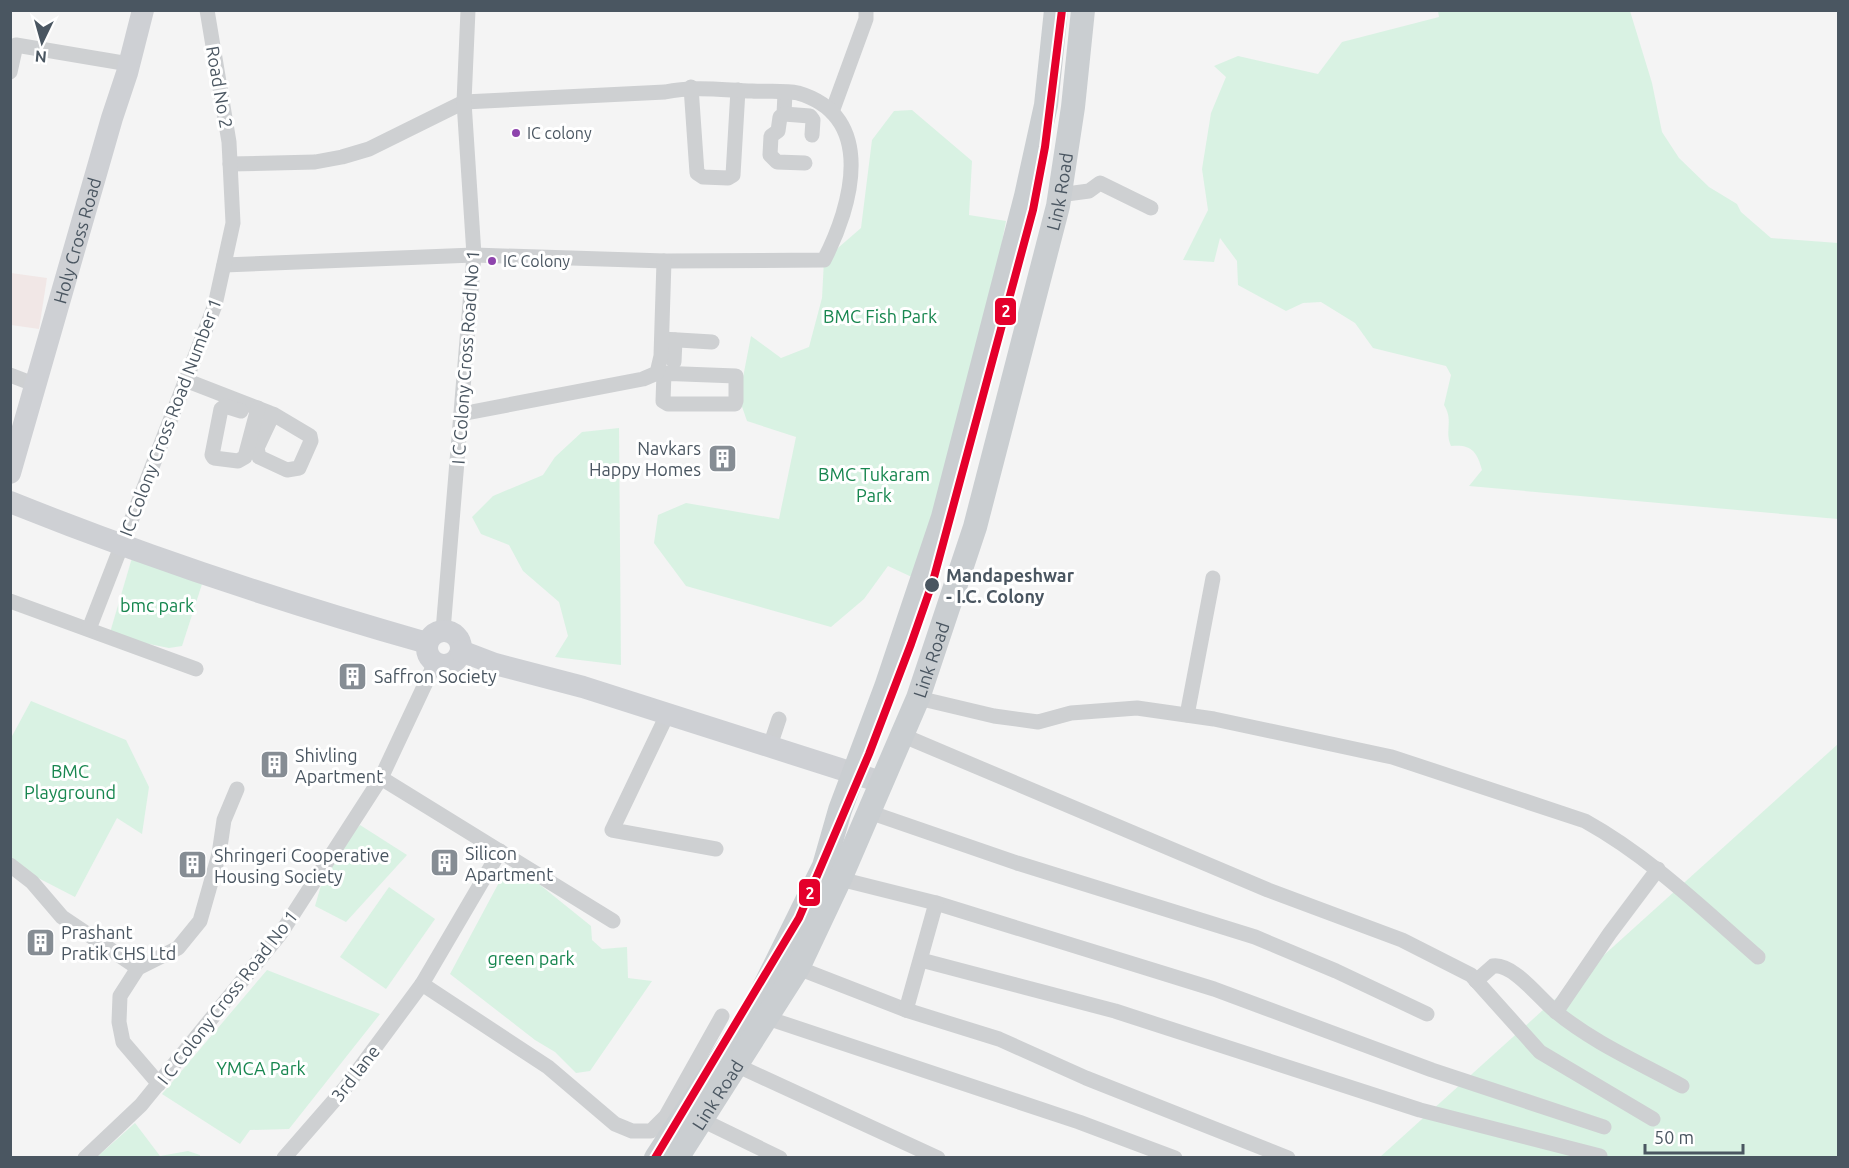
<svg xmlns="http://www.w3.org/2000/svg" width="1849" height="1168" font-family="Ubuntu,sans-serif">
<rect width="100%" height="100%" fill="#f4f4f4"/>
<path fill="#f1e7e6" d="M11,273L47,278L39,329L11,325Z"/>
<g fill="#d9f2e3">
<path d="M1438,11H1630L1652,83L1662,132L1679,158L1709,187L1737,204L1741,212L1771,238L1838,243V519L1469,486L1482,470C1477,451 1471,444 1451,446C1444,431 1454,421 1444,405L1451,375L1446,366L1373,348L1355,323L1321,302L1303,303L1286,311L1238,285L1237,261L1220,238L1214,262L1183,260L1208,210L1202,169L1211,113L1226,77L1214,66L1238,56L1318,74L1342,42L1439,17Z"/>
<path d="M912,110L972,161L969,215L1006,221L979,363L914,578L888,566L864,599L831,627L686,586L654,543L658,515L686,503L779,519L796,437L747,421L739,398L751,336L781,358L809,347L822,298L824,260L861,228L872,140L894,111Z"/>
<path d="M619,428L621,665L555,657L568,636L559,602L523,571L509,545L481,534L472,517L493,496L543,475L555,457L582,432Z"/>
<path d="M134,551L203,581L182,646L169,648L109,636Z"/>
<path d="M31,701L126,740L149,787L142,834L117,818L75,897L11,864V738Z"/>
<path d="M1838,744V1157H1380Z"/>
<path d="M360,825L407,855L346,922L315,906L329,858Z"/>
<path d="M513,867L524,872L591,926L592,940L602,949L627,947L628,978L652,981L590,1071L576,1073L555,1052L535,1040L450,974L503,875Z"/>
<path d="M389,887L435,919L386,989L340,957Z"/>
<path d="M267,970L380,1014L289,1129L250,1130L240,1144L162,1094Z"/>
<path d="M135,1123L160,1156L188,1151L200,1155V1157H97Z"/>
</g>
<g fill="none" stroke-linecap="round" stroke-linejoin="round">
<g stroke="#ced0d2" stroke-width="15">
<path d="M10,72L16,45L129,64"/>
<path d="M691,87L697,173L703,177L728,178L733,175L738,90"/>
<path d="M785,93L784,114L780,117L778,131L771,136L770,155L777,162L805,163"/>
<path d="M832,112L866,19V10"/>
<path d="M784,114L810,116L813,120L812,135"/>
<path d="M1059,195L1089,191L1100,183L1151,208"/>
<path d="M224,265L474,255L665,261L824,260C852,206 877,116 798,93C784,90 766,92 752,91C722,90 695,86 665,92L464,102L369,149L342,157L315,162L230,164"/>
<path d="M662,339L712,342"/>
<path d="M674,362L675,340"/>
<path d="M657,373L736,376V401L735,404H668L663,401L664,373"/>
<path d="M10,375L36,385"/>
<path d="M185,380L270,413L273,414L310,436L311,441L299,468L287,470L259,457L257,448L273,414"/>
<path d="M241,411L225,406L221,409L212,455L214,458L238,461L245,457L258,408"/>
<path d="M461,414L643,379L657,373L661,356L664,261"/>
<path d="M10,601L196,669"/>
<path d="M89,629L215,305L233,223L229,142L207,10"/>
<path d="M443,631L474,255L464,102L468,10"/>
<path d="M918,698L994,716L1038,722L1071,713L1137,708L1214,719L1392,757L1585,821C1650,857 1703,909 1758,957"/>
<path d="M667,715L612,830L716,849"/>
<path d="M1187,715L1213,578"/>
<path d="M904,736L1268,890L1402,940L1471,975L1540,1052L1653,1119"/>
<path d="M770,746L779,719"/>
<path d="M381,778L613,921"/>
<path d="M869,812L1017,863L1255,937L1336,971L1427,1014"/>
<path d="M10,865L32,882L62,917L138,968"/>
<path d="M840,879L936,903L1214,989L1432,1070L1604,1127"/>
<path d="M921,960L1115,1011L1420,1110L1600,1156"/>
<path d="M798,968L906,1010L999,1039L1086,1078L1288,1158"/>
<path d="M1476,981L1493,966C1513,963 1539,998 1555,1011C1592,1042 1640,1063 1682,1086"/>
<path d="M422,984L548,1067L615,1124L632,1131H651L666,1116L722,1016"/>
<path d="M906,1010L936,903"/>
<path d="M1556,1012L1610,933L1658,869"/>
<path d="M767,1018L1079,1122L1175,1158"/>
<path d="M736,1065L938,1158"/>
<path d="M159,1084L123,1042L119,1022L120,996L138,968L178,948L200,921L219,854L224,820L237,789"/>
<path d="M702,1120L780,1158"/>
<path d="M85,1158L141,1105L281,933L381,778L435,663"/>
<path d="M284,1158L345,1088L422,984L500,851"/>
</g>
<g stroke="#ced0d4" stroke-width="22">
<path id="s1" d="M10,473L112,118L127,73L143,10"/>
<path d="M10,502C147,557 286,603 427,643"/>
<circle cx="444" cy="648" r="17"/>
<path d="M461,651L495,664L583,687L881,782"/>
</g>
<g stroke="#caced1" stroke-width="24">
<path d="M656,1158L755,1006L824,866L840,810L886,687L943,517L1026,196L1046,105L1056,10"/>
<path id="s2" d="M677,1158L798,968L840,879L918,698L975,527L1058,206L1073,107L1083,10"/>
</g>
<defs>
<path id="metro-1" d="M655,1158L799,918L869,754L911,644L933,581L1033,210L1045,147L1062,10"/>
</defs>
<use href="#metro-1" stroke="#fff" stroke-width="12"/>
<use href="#metro-1" stroke="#e4002b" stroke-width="8"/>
</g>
<defs>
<symbol id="building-square" viewBox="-11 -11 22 22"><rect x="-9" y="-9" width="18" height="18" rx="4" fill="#868d94" stroke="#fff"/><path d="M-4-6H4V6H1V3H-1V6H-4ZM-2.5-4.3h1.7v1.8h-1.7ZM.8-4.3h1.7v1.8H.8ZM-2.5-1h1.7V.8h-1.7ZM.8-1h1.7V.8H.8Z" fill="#fff"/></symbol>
</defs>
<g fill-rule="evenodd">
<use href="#building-square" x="706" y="442" width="33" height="33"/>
<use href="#building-square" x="336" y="660" width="33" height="33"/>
<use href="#building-square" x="258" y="748" width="33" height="33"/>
<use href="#building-square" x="428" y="846" width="33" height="33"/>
<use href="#building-square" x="176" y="848" width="33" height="33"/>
<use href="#building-square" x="24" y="926" width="33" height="33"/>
</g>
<g fill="#8e44ad" stroke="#fff" stroke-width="2">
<circle cx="516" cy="133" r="5"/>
<circle cx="492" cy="261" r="5"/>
</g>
<circle fill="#4a5661" stroke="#fff" stroke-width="2" cx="932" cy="585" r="8"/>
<g text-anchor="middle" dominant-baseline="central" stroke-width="6" stroke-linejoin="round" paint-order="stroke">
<g font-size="16" fill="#4a5661" stroke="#fff" text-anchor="start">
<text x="527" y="133">IC colony</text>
<text x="503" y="261">IC Colony</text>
</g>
<g font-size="18" fill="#4a5661" stroke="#fff">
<text transform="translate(220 87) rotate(80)">Road No 2</text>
<text stroke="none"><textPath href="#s2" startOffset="1047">Link Road</textPath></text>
<text stroke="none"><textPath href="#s1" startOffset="242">Holy Cross Road</textPath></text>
<text transform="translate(465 357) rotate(-86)">I C Colony Cross Road No 1</text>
<text transform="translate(170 417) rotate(-69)">IC Colony Cross Road Number 1</text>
<text stroke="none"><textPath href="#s2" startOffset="561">Link Road</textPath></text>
<text transform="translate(227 997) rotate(-52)">I C Colony Cross Road No 1</text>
<text transform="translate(355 1073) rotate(-52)">3rd lane</text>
<text stroke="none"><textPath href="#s2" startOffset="75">Link Road</textPath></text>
</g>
<g font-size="18" fill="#17864f" stroke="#fff">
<text x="880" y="316">BMC Fish Park</text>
<text x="874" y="474">BMC Tukaram<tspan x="874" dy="21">Park</tspan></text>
<text x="157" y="605">bmc park</text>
<text x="70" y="771">BMC<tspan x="70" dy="21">Playground</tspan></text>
<text x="531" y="958">green park</text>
<text x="261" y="1068">YMCA Park</text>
</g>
<g font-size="18" fill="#4a5661" stroke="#fff" text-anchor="start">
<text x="701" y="448" text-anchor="end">Navkars<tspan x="701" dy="21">Happy Homes</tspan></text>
<text x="374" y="676">Saffron Society</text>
<text x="295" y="755">Shivling<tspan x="295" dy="21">Apartment</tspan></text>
<text x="465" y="853">Silicon<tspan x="465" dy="21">Apartment</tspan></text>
<text x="214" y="855">Shringeri Cooperative<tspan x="214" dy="21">Housing Society</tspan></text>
<text x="61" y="932">Prashant<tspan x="61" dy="21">Pratik CHS Ltd</tspan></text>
</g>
<g font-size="18" font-weight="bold" fill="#4a5661" stroke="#fff" text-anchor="start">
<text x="946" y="575">Mandapeshwar<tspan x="946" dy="21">- I.C. Colony</tspan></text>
</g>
</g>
<g stroke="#fff" stroke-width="2">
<rect x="994" y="297" width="23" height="29" rx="6" fill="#e4002b"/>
<rect x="798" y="878" width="23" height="29" rx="6" fill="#e4002b"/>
</g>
<g font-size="16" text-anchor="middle" font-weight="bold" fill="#fff">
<text x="1006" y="317">2</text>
<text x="810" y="899">2</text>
</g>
<rect width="1849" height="1168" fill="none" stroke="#4a5661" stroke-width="24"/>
<g transform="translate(42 42) rotate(185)" stroke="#ffffff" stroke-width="4.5" paint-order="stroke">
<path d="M0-4.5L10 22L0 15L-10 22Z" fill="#4a5661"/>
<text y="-9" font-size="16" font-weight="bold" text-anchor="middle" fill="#4a5661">N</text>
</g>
<path d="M1645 1144v9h98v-9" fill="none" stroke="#4a5661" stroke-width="3"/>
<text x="1654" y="1144" font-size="18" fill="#4a5661" stroke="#ffffff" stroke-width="4.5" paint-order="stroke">50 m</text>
</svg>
